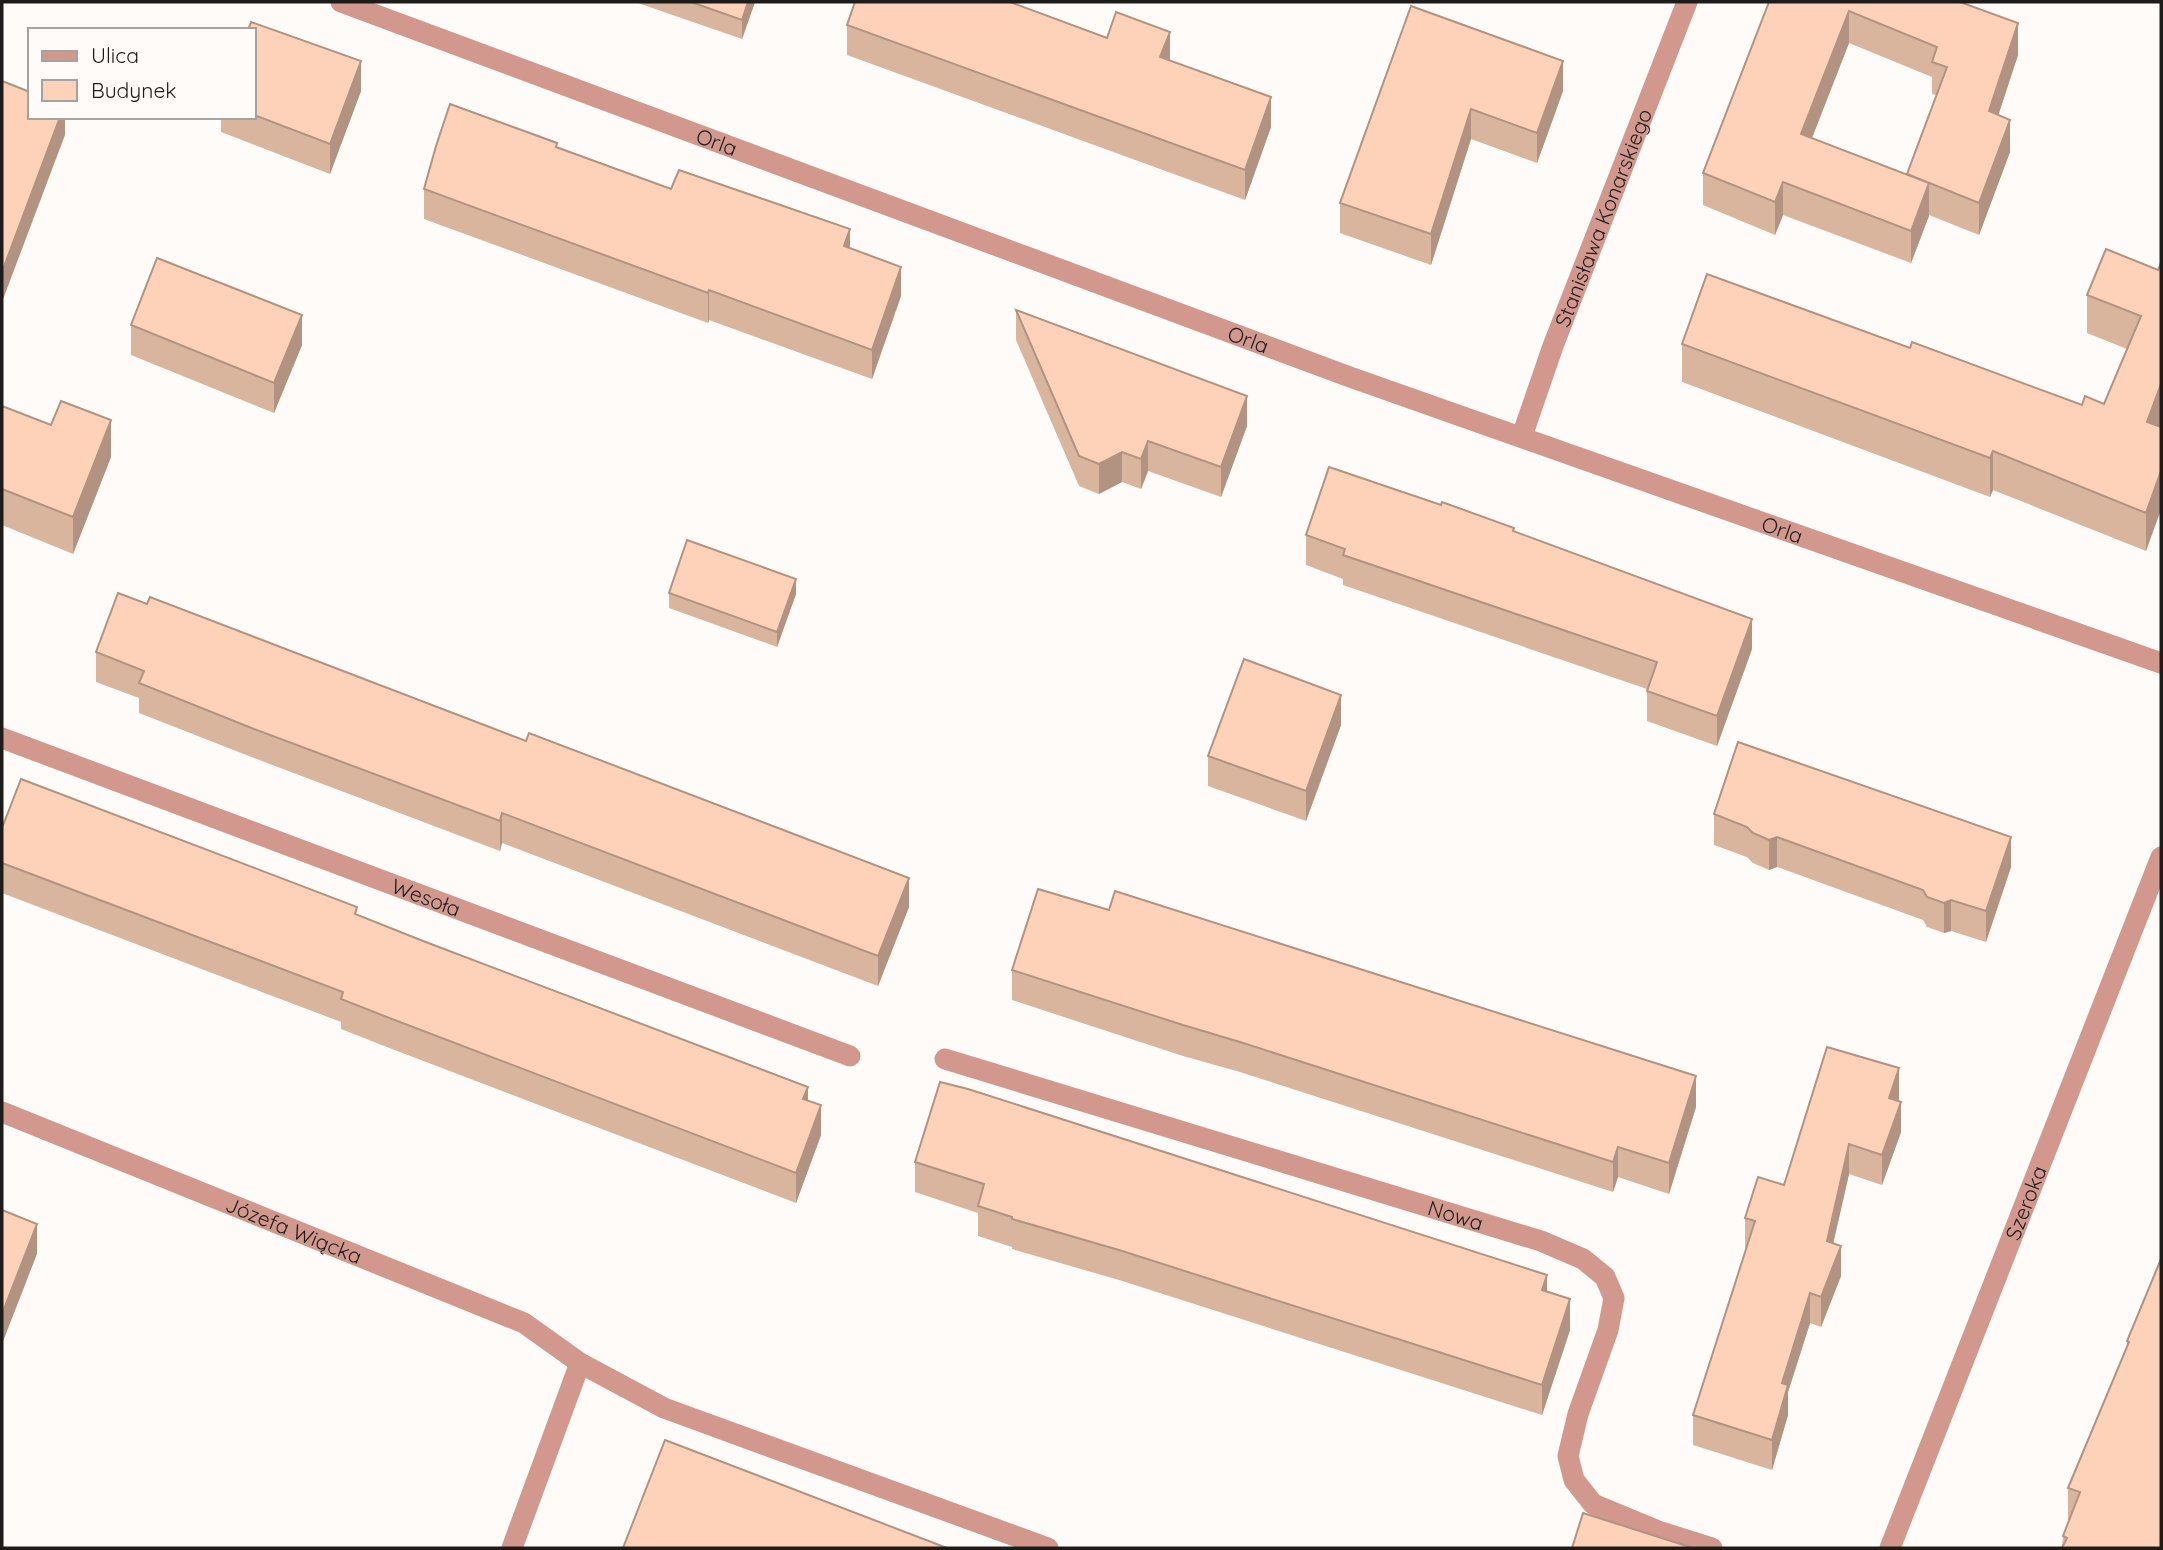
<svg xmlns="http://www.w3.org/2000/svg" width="2163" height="1550" font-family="Quicksand,sans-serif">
<rect width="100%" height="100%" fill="#fffbf9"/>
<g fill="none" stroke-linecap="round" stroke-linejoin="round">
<g stroke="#d2988e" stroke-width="21">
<path id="s1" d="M341,2L1350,377L2161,663"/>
<path id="s2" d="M1522,436L1553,346L1687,2"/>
<path id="s3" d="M2,738L850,1056"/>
<path id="s4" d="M945,1059L1541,1241L1583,1259L1605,1277L1614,1298L1608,1330L1578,1414L1568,1456L1574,1480L1593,1504L1658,1531L1712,1548"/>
<path id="s5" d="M2,1112L524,1323L580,1363L664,1408L1048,1548"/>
<path d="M512,1548L580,1363"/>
<path id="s6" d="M1890,1548L2161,857"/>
</g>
</g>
<g fill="#dab59e" fill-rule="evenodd">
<path d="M635,2H755L742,39Z"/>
<path d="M1769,2H1960L2018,55L1998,115L2010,152L1979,235L1929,215L1911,263L1783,215L1775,235L1703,205V173ZM1849,43L1932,77V94L1936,95L1907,175L1812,138Z"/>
<path d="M1411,6L1563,91L1537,163L1471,139L1431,265L1340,233V203Z"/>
<path d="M847,25L1170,60L1271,127L1245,200L847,55Z"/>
<path d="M254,30L361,91L330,174L221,132V117H254Z"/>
<path d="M557,148L671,189L850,249L901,296L872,379L709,320L708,323L424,219V189Z"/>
<path d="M2158,270L2160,427L2146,551L1993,490L1990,497L1682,382V344L1910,348L2082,405L2104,404L2127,349L2087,333V295Z"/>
<path d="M1016,310L1247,426L1221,497L1148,471L1141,489L1122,482L1099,494L1079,486L1016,340Z"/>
<path d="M131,325L302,345L274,413L131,355Z"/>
<path d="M2,406L111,457L73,554L2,525Z"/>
<path d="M1514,532L1752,649L1717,746L1647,721V689L1343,585V579L1306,565V535Z"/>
<path d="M669,593L796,594L777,647L669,608Z"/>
<path d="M96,652L909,907L878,986L502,843L500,851L254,758L139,713V698L96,682Z"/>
<path d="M1341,725L1306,821L1208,786V756Z"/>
<path d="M1714,814L2011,867L1986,942L1951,931L1944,933L1927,927L1923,920L1777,867L1769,870L1753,863L1747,857L1714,845Z"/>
<path d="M2,828L357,915L808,1101L821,1135L796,1203L392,1049L341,1029V1022L2,893Z"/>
<path d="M1012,970L1696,1107L1669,1194L1618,1177L1613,1192L1240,1072L1183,1056L1012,1000Z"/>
<path d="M1899,1099L1898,1101L1901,1132L1882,1185L1849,1174L1833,1243L1841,1276L1821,1327L1810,1323L1788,1392V1415L1772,1470L1693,1445V1415L1747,1248H1745V1218L1784,1185Z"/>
<path d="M915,1162L1547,1291L1570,1330L1542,1415L1119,1280L1012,1249V1247L978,1236V1213L915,1192Z"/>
<path d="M2161,1259V1548H2062L2063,1536L2068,1522V1488L2127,1348V1341Z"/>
</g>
<g fill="#b29381">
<path d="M748,2H755L742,39V20Z"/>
<path d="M1849,11V43L1801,166V134Z"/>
<path d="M2018,23V55L1989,144V111Z"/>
<path d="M1170,32V62L1160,57Z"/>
<path d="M361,61V91L330,174V144Z"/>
<path d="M1563,61V91L1537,163V133Z"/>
<path d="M1271,97V127L1245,200V170Z"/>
<path d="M1471,109V139L1431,265V234Z"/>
<path d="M60,117H65V135L2,302V272Z"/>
<path d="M2010,120V152L1979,235V203Z"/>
<path d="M1783,182V215L1775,235V202Z"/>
<path d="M1929,183V216L1911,263V231Z"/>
<path d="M850,229V258L844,246Z"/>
<path d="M901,267V296L872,379V350Z"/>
<path d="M709,290V320L708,323V293Z"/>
<path d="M302,315V345L274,413V383Z"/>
<path d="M2161,384V422L2147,460V422Z"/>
<path d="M1247,396V426L1221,497V467Z"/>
<path d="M111,420V457L73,554V517Z"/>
<path d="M1148,441V471L1141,489V459Z"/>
<path d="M1993,451V490L1990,497V458Z"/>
<path d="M1122,452V482L1099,494V464Z"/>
<path d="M2161,471V510L2146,551V513Z"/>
<path d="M796,579V594L777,647V632Z"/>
<path d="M1752,619V649L1717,746V716Z"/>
<path d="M1341,695V725L1306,821V791Z"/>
<path d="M502,813V843L500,851V821Z"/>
<path d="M1777,837V867L1769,870V840Z"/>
<path d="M2011,837V867L1986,942V911Z"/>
<path d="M909,878V907L878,986V956Z"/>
<path d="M1951,900V931L1944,933V903Z"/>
<path d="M1899,1068V1099L1889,1128V1098Z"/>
<path d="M1696,1076V1107L1669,1194V1163Z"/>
<path d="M808,1087V1117L803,1099Z"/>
<path d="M1901,1102V1132L1882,1185V1155Z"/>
<path d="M821,1105V1135L796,1203V1173Z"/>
<path d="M1849,1144V1174L1827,1271V1241Z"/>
<path d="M1618,1147V1177L1613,1192V1162Z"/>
<path d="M37,1224V1254L2,1344V1314Z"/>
<path d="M1841,1246V1276L1821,1327V1297Z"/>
<path d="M1547,1275V1305L1542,1290Z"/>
<path d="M1810,1293V1323L1788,1392V1415L1772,1470V1440L1782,1383Z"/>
<path d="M1570,1299V1330L1542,1415V1385Z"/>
</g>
<g fill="#fed2b8" stroke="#b29381" stroke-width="2">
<path d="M691,2H748L742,20Z"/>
<path d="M855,2H1010L1107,38L1116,12L1170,32L1160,57L1271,97L1245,170L847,25Z"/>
<path d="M1769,2H1960L2018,23L1989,111L2010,120L1979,203L1907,174L1947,67L1932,62L1937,47L1849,11L1801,134L1929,183L1911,231L1783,182L1775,202L1703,173Z"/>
<path d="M1411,6L1563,61L1537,133L1471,109L1431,234L1340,203Z"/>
<path d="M251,22L361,61L330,144L254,115V30H248Z"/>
<path d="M2,81L30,92V117H60L2,272Z"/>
<path d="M450,104L557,143L556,147L671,189L679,170L850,229L844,246L901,267L872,350L709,290L708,293L424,189L436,146Z"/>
<path d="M2106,249L2158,270L2161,263V384L2147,422L2161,427V471L2146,513L1993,451L1990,458L1682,344L1707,274L1910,348L1912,342L2082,405L2085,396L2104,404L2141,316L2087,295Z"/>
<path d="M157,258L302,315L274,383L131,325Z"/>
<path d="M1016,310L1247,396L1221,467L1148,441L1141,459L1122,452L1099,464L1079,456Z"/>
<path d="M61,401L111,420L73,517L2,489V406L51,425Z"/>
<path d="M1329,467L1441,505L1442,502L1514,528L1513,531L1752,619L1717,716L1647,691L1657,662L1343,555L1345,549L1306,535Z"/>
<path d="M687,540L796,579L777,632L669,593Z"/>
<path d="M118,593L147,604L150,597L526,741L529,733L909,878L878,956L502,813L500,821L254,729L139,683L144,671L96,652Z"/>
<path d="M1244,659L1341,695L1306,791L1208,756Z"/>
<path d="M1738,742L2011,837L1986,911L1951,900L1944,903L1927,897L1923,890L1777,837L1769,840L1753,833L1747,827L1714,814Z"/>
<path d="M21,779L357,907L355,914L423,941L808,1087L803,1099L821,1105L796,1173L392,1019L341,999L343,992L2,863V828Z"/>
<path d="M1038,889L1109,910L1115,891L1696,1076L1669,1163L1618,1147L1613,1162L1240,1042L1183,1025L1012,970Z"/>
<path d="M1827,1047L1899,1068L1889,1098L1901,1102L1882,1155L1849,1144L1827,1241L1841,1246L1821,1297L1810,1293L1782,1383L1788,1385L1772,1440L1693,1415L1755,1221L1745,1218L1758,1177L1784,1185Z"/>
<path d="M940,1082L968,1089L1547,1275L1542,1290L1570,1299L1542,1385L1119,1250L1012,1219V1217L978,1206L984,1184L915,1162Z"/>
<path d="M2,1210L37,1224L2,1314Z"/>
<path d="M2161,1259V1548H2062L2067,1538L2063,1536L2080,1492L2068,1488L2129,1342L2127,1341Z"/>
<path d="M665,1440L947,1548H623Z"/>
<path d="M1583,1513L1693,1548H1572Z"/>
</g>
<g text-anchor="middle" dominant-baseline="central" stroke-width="5" stroke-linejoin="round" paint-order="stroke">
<g font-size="21" fill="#1e1c1b" stroke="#fffbf9">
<text stroke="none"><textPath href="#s1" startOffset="401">Orla</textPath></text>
<text stroke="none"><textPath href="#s2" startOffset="233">Stanisława Konarskiego</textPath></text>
<text stroke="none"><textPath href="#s1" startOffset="968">Orla</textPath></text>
<text stroke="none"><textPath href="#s1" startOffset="1535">Orla</textPath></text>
<text stroke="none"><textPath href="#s3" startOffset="453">Wesoła</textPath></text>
<text stroke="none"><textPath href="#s6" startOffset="371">Szeroka</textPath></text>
<text stroke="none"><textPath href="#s4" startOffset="534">Nowa</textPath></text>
<text stroke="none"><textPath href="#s5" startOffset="315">Józefa Wiącka</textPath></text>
</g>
</g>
<rect width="2163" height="1550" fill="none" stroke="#1e1c1b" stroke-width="7"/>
<rect x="28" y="28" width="228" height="91" fill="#fffbf9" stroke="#a5a2a0" stroke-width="2"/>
<rect x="42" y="51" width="35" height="10" fill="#d2988e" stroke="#a5a2a0" stroke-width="2"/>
<text x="91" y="63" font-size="21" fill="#1e1c1b">Ulica</text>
<rect x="42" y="80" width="35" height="21" fill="#fed2b8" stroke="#a5a2a0" stroke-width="2"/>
<text x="91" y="98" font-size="21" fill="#1e1c1b">Budynek</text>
</svg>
